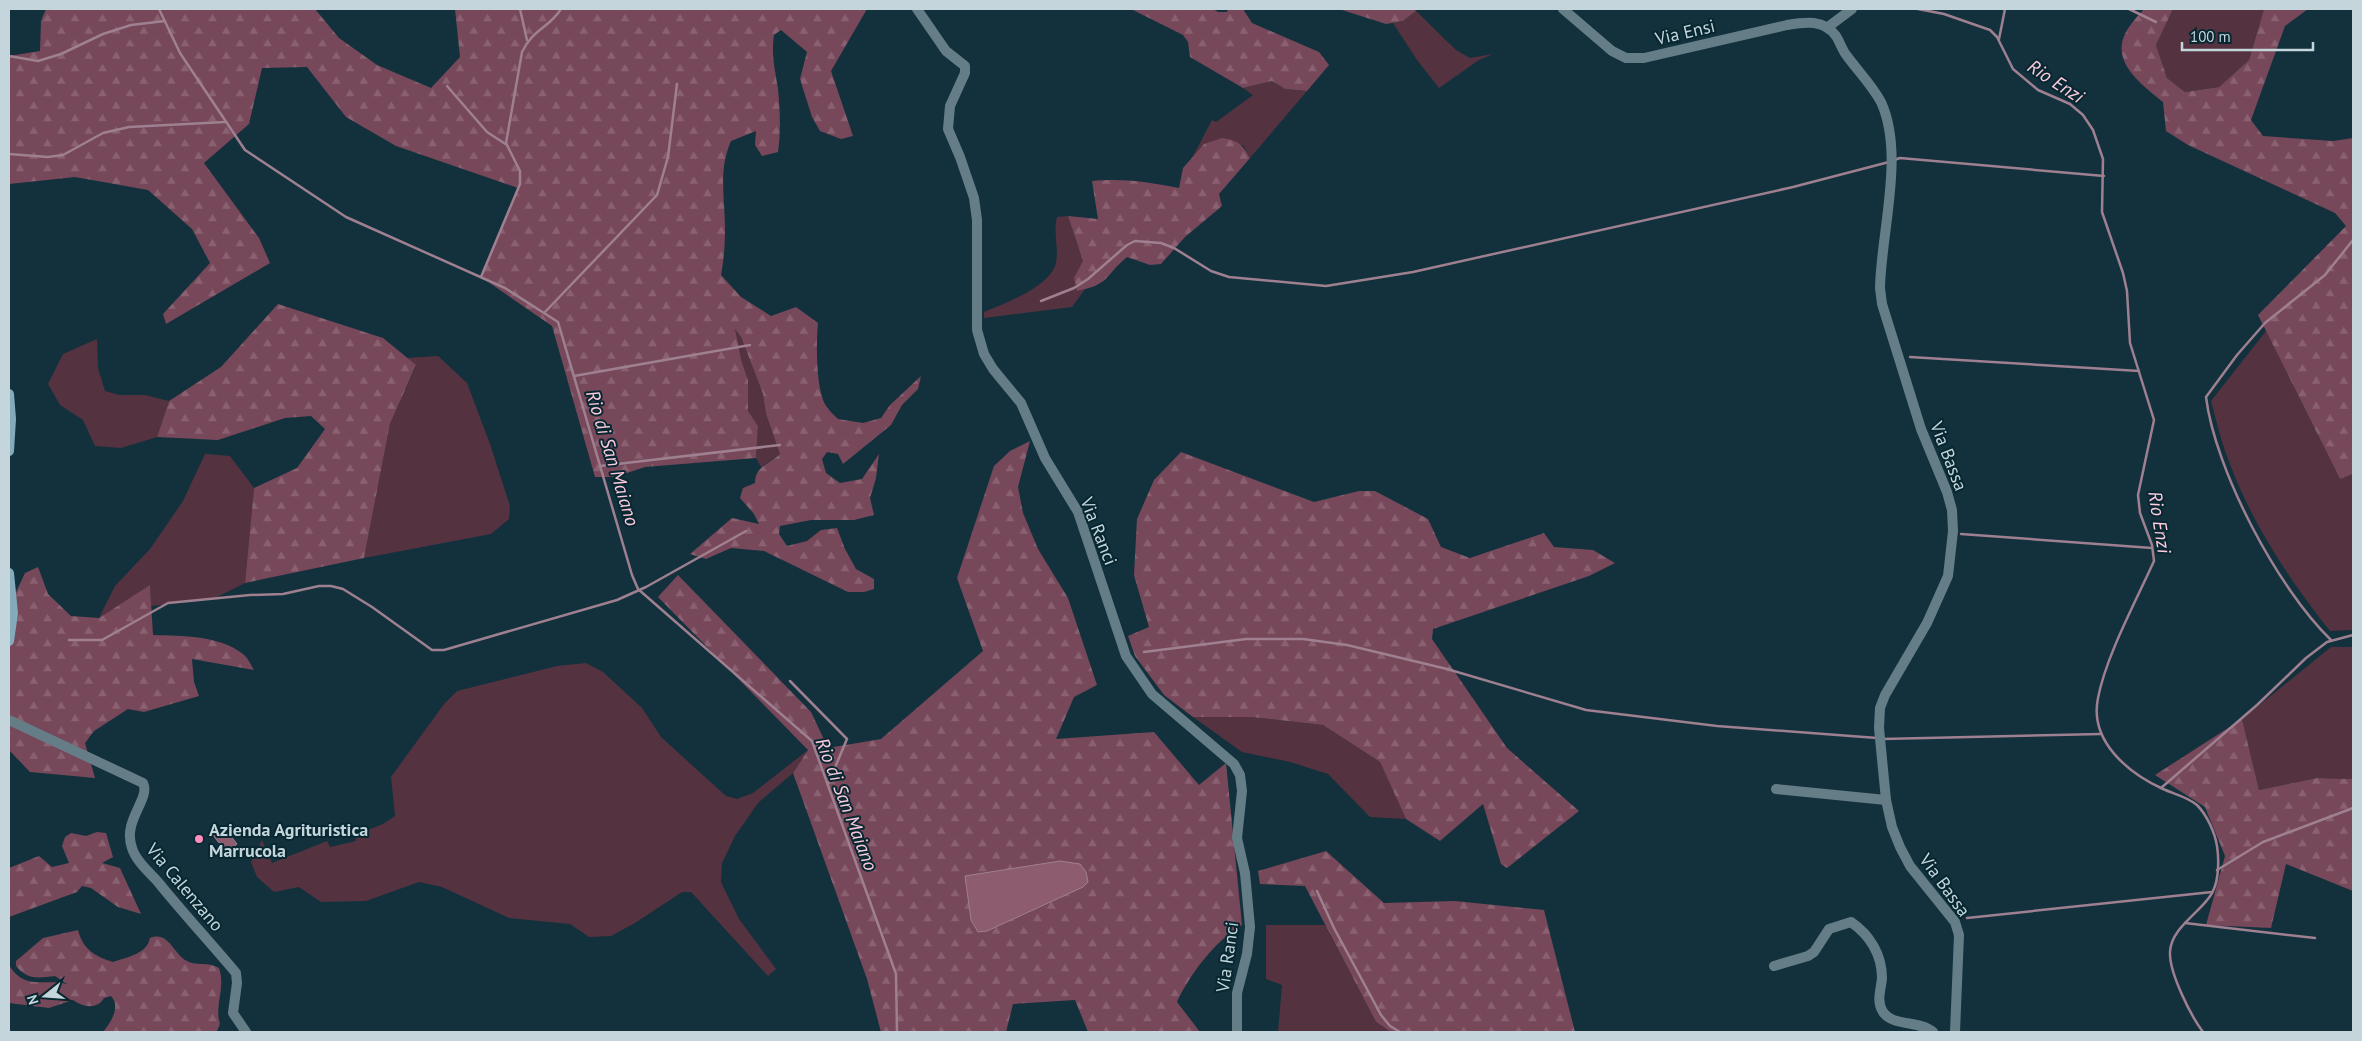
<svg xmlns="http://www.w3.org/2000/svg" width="2362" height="1041" font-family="'PT Sans',sans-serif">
<defs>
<pattern id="forest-firs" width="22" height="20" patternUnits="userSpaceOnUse" patternTransform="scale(1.25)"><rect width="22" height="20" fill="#77475a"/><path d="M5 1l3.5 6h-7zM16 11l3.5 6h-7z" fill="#896171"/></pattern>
</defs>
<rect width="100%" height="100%" fill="#12313c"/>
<g fill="#553240">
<path d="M2173,9H2264L2249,60L2219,87L2185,92L2167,78L2156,45Z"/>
<path d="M1416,11L1456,50L1470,58L1493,54L1479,60L1439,88L1417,60L1393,23L1403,21Z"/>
<path d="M1272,81L1285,89L1307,91L1250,158L1243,145L1192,158L1212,120L1216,122L1253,95L1243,88Z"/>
<path d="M1068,216L1083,261L1077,291L1085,289L1072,307L984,318V312C1004,304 1050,287 1056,263C1059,248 1053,232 1057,217Z"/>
<path d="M734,328L741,337L763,394L766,414L780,454L761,467L756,458L758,426L748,411V380L741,359Z"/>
<path d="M2266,331L2340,479L2353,474V630L2330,631C2288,578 2250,521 2227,456C2220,438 2216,419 2211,401Z"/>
<path d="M97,339L98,368L105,391L119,395H145L169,401L157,437L121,448L95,446L83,420L60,405L48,384L63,354Z"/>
<path d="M438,356L467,383L490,444L510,506L509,519L491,534L364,558L390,424L416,366L407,358Z"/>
<path d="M205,454L230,456L254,488L245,583L213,599L151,606L150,586L99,618L115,586L150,549L183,501Z"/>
<path d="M2331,647H2353V779L2317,778L2259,790L2242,719Z"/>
<path d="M586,663L603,672L642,708L661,737L726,796L737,799L753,793L808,750L793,773L758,803L735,836L722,863L721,882L739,919L776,969L768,976L691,892H682L635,923L611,936L589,937L570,924L509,918L442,887L419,882L366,901L321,902L299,887L274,892L257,877L251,862L262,840L272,863L327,841L330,847L356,841L355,835L383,824L395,816L391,777L444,704L457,691L557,666Z"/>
<path d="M1193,717H1252L1323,725L1380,762L1406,819L1370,817L1328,774L1290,762L1242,752Z"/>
<path d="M1266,925H1325L1376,1022L1391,1032H1278L1282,985L1266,979Z"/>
</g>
<g fill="url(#forest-firs)">
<path d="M46,9H315L339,38L377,65L431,88L460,57L455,9H867L831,71L853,136L841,139L820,131L812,117L800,79L807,52L781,30L774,35C771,54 775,70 778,89C780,109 781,131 778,152L762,156L755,145L756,131L731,141C718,170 725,198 725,229C725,244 724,259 721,275L741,297L771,316L796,307L818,323C816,343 816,387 825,404C828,410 834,415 838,419L863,423L881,418L890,405L921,376L918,389L902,405L891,425L843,464L838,454L827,452L822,459L826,473L840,483L862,479L879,454L876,478L870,498L874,515L854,520H811L780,526L779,534L787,546L807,541L821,530L837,528L845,549L856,569L874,579V589L864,592H848L764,551L731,548L706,559L690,554L732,518L759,524L754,514L740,498L743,488L755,483C755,466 769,464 780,454L766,414L763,394L741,337L735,329L741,359L748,380V411L758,426L756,458L645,467L615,477H595L552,326L481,277L518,188L396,146L346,117L307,67L262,68L249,124L204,163L259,238L270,263L166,324L163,314L210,263L192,229L148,190L75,177L9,184V56L40,51L41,21Z"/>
<path d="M1131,9H1213L1218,12H1227L1228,9H1243L1252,23L1319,52L1329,65L1307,91L1285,89L1272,81L1243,88L1190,57L1188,42L1183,35Z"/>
<path d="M1339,9H1414L1416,11L1403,21L1386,24Z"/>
<path d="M2144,9H2173L2156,45L2167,78L2185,92L2219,87L2249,60L2264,9H2308L2285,26L2251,120L2263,136L2333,141L2353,138V474L2340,479L2258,315L2346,226L2335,213L2188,145L2166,131L2163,102C2143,86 2111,63 2125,34C2129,25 2138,16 2144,9Z"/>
<path d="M1222,138C1238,140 1243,145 1250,158L1219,194L1222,206L1185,237L1161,264L1150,265L1127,257C1104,276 1111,284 1077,291L1074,278L1083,261L1068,216L1098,219L1092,181C1124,178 1147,182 1179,188L1183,168L1204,144Z"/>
<path d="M278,304L383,338L416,365L390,424L364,558L245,583L254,488L297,468L325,429L311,416L285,418L218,440L157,437L169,401L221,367Z"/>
<path d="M1030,441L1018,487L1023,513L1038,549L1068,598L1097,685L1074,697L1056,739L1154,732L1199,785L1226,763L1242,925C1216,940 1189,975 1177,1002L1200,1032H1088L1075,1000L1013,1004L1006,1032H881L867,979L793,773L808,750L658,597L678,575L811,712L828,748L881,739L983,651L957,578L994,466L1010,451Z"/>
<path d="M1181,452L1314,502L1359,491H1375L1428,519L1441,547L1470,558L1544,533L1554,547L1593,550L1615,563L1589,576L1433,629L1432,639L1507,748L1579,811L1507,868L1501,864L1483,804L1440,841L1406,819L1380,762L1323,725L1252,717H1193L1164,695L1135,656L1128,636L1149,627L1134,575L1137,519L1154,480Z"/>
<path d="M38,567L48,594L71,616L99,618L150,585L153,635C182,636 219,635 243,654C248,658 251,665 254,670L192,659L194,682L199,696L144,712L128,709L94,731L85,743L95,778L30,772L9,750V607L25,573Z"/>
<path d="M2242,719L2259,790L2317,778L2353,779V891L2286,864L2271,928L2206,925L2225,856L2205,807L2155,775Z"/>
<path d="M97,832L106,833L113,857L102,863L120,868L141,914L118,907L91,888L82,886L77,892L9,917V868L39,856L52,867L69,863L62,846L65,837L71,833L86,836Z"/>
<path d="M1326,851L1384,903L1455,901L1544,910L1575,1032H1391L1376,1022L1305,886L1260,884L1258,871Z"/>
<path d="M78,930C83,949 94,956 113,962C127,957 147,954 150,938C168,931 172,951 185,960C195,967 208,961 219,968C226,988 214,1005 220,1024L217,1031L103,1032C111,1022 121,1007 111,996L104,998C97,1010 83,1007 73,1000L49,1008L9,1003V965C25,991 43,978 67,984L55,976C38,978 27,980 16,966V961L43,938Z"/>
</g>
<g fill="#8e5c6f" stroke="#9e8090">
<path d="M222,825L237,844L227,853L212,834Z"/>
<path d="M1060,861L1080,864L1086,872L1088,882L1083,887L987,931L978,932L971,920L965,876Z"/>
</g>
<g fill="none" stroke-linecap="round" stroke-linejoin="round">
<g stroke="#9e8090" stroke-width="2.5">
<path d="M159,9L180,53L245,150L346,217L505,288L558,322L632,575L638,589L812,741L896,974L897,1032"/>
<path d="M520,9L527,40"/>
<path d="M1918,9L1944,14L1990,30L1997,37L2013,69L2038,90L2070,104L2083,115L2093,130L2103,159L2102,212L2123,273L2127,291L2130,343L2154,420L2138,495L2140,513L2152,545L2154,561C2136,601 2106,656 2098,698C2089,741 2128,773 2163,789C2174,794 2188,797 2197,805C2207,815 2215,833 2217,846C2219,859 2219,879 2213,891C2206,909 2171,926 2170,952C2169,973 2191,1016 2203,1032"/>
<path d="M2129,9L2156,22"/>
<path d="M1999,39L2005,9"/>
<path d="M9,56L38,61L61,54L103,34L131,25L165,21"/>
<path d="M447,86L487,132L507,145"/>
<path d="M9,154L48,157L63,155L103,133L129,127L225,122"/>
<path d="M1894,160L1900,158L2104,176"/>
<path d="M481,277L520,184V171L506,143L522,52C533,29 549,28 561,9"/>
<path d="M1041,301L1074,288L1088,279L1127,245L1135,241L1161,243L1174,248L1211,271L1229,277L1326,286L1413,272L1793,187L1889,162"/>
<path d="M545,312L657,195L668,157L677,84"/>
<path d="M1910,357L2139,371"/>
<path d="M574,376L750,345"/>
<path d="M600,466L780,445"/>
<path d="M1961,534L2152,548"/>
<path d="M69,640H102L168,603L250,595L283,594L319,586H331L343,589L372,607L432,650H444L617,600L646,587L746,531"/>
<path d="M2331,640C2278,589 2215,470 2206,397L2237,355L2265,323L2325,275L2353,240"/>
<path d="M1144,652L1246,639H1303L1347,645L1447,669L1586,710L1717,726L1877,738"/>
<path d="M790,681L847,739L828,784"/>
<path d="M1883,739L2101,734"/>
<path d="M2161,788L2257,705L2306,658L2327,642L2353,635"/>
<path d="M2217,870L2263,842L2353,808"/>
<path d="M1317,891L1334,928L1381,1015L1390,1026L1400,1032"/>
<path d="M1967,918L2212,892"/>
<path d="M2185,923L2315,938"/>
</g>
<g stroke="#657d87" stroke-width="10">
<path d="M917,9L946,51L965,66V73L950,106L948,129L960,157L974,198L977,220V330L984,354L993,369L1021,403L1045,458L1078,512L1126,656L1152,694L1234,764L1240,775L1242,791L1237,838L1245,873L1250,927L1247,954L1237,993V1032"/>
<path d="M1563,9L1612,51L1626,58H1644L1787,25C1805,22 1824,19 1836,36C1840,42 1842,50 1847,56C1858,71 1872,85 1881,102C1905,154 1881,232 1880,288L1882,304L1921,429L1947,492L1952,510L1953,531L1948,576L1927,623L1885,695L1880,708L1879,728L1886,800L1892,827L1900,847L1910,866L1955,922L1959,935L1955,1032"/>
<path d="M1828,27L1852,9"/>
<path d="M9,720L143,783C151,799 122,820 132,848C136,861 149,872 158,882C183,913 210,942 236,973L237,983L233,1013L246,1032"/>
<path d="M1776,789L1886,800"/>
<path d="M1774,966L1808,956L1814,952L1829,929L1851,922C1870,935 1882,955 1882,978C1881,990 1876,1001 1883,1012C1893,1027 1920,1020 1933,1032"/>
</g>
<g stroke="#84abba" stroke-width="10">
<path d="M9,394L11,419L9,451"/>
<path d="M9,573L13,613L9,641"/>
</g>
</g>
<circle fill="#fe8ebd" stroke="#072731" stroke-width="2" cx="199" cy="839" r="5"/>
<g text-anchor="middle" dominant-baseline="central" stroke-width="4" stroke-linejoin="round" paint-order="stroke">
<g font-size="18" fill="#c4d5dc" stroke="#072731">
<text transform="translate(1685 32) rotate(-13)">Via Ensi</text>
<text transform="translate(1949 456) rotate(69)">Via Bassa</text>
<text transform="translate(1099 531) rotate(69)">Via Ranci</text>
<text transform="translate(1945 885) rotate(54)">Via Bassa</text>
<text transform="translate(185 887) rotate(50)">Via Calenzano</text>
<text transform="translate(1227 957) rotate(-82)">Via Ranci</text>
</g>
<g font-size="18" font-weight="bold" fill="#c4d5dc" stroke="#072731" text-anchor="start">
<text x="209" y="829">Azienda Agrituristica<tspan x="209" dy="21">Marrucola</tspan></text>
</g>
<g font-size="19" font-style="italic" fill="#fccbdd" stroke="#072731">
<text transform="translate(2056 81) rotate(33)">Rio Enzi</text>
<text transform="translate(613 458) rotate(73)">Rio di San Maiano</text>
<text transform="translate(2160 522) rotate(81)">Rio Enzi</text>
<text transform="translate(847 804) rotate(69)">Rio di San Maiano</text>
</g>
</g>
<rect width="2362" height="1041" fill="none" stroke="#c4d5dc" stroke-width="20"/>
<g transform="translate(45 996) rotate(253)" stroke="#072731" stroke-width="4" paint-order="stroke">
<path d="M0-4L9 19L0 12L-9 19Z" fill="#c4d5dc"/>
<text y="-8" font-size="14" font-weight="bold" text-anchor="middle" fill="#c4d5dc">N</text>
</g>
<path d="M2182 42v8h131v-8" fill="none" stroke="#c4d5dc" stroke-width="2.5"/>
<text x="2190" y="42" font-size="15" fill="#c4d5dc" stroke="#072731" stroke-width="4" paint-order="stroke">100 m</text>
</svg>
